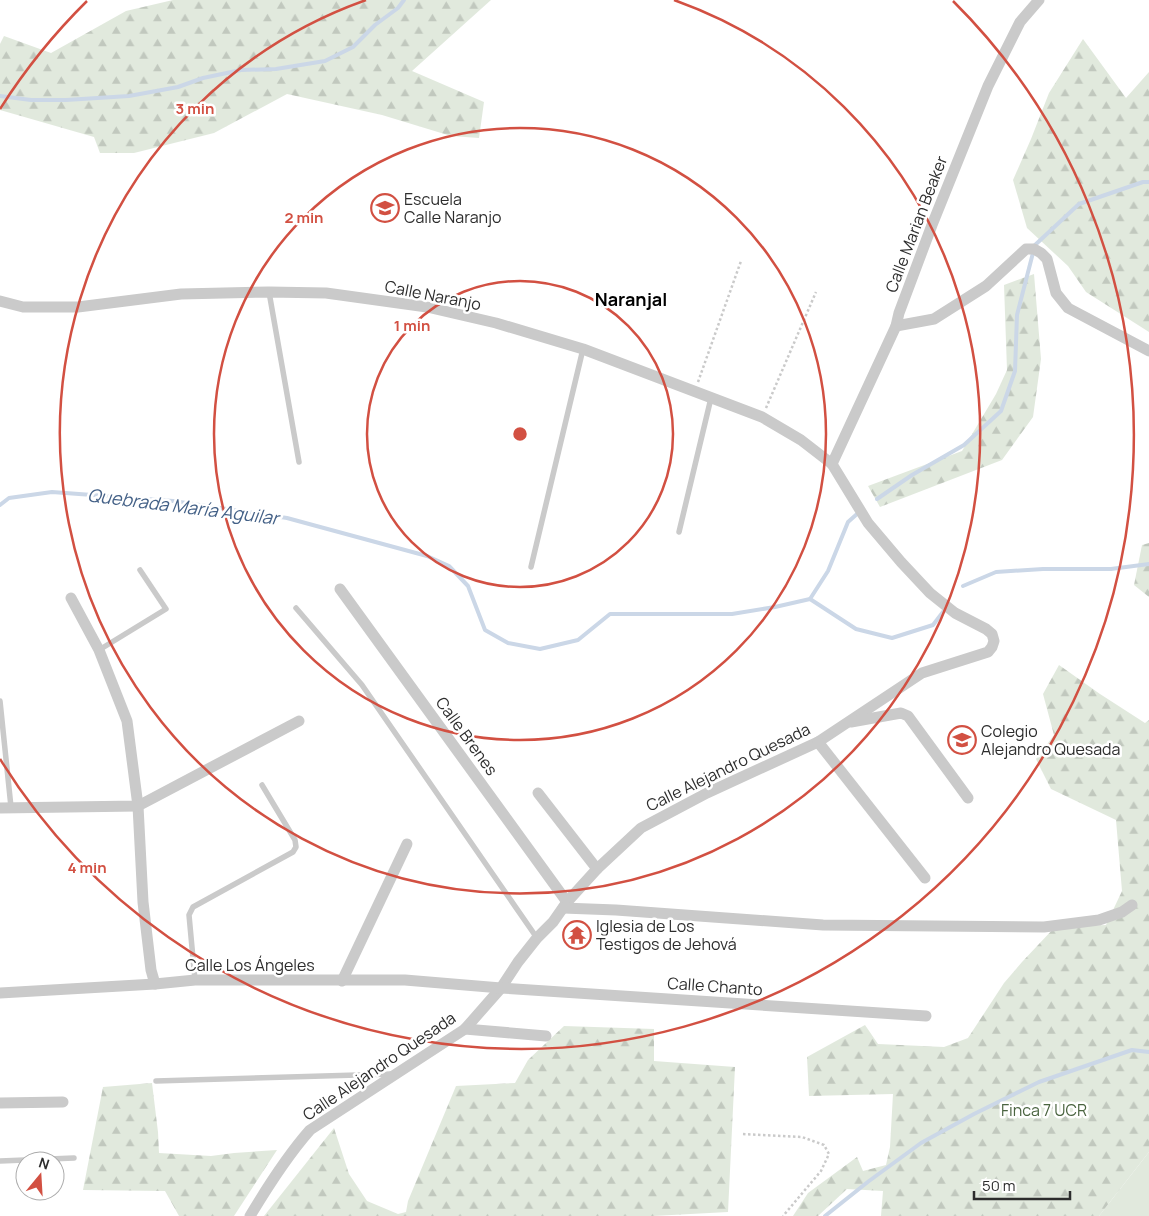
<svg xmlns="http://www.w3.org/2000/svg" width="1149" height="1216" font-family="Manrope,sans-serif">
<defs>
<pattern id="forest-firs" width="22" height="20" patternUnits="userSpaceOnUse" patternTransform="scale(1.25)"><rect width="22" height="20" fill="#e1e9dd"/><path d="M5 1l3.5 6h-7zM16 11l3.5 6h-7z" fill="#c1c8be"/></pattern>
</defs>
<rect width="100%" height="100%" fill="#fff"/>
<path fill="#e1e9dd" d="M1149,1152V1216H1099Z"/>
<g fill="url(#forest-firs)">
<path d="M173,0H491L412,71L484,102L479,138L451,136L382,115L287,94L214,133L134,153H100L94,137L0,110V44L4,36L51,53L126,11Z"/>
<path d="M1083,39L1126,98L1149,72V332L1086,292L1068,266L1027,228L1013,180L1031,139L1049,93Z"/>
<path d="M1034,274L1041,359L1033,417L1002,460L880,507L868,486L962,451L996,394L1007,370L1004,285Z"/>
<path d="M1149,543V597L1134,585L1142,545Z"/>
<path d="M1059,665L1100,694L1145,723L1149,720V1152L1099,1216H881L883,1191L847,1189L818,1216H793L808,1193L857,1157L863,1171L886,1165L890,1147L893,1094L809,1096L807,1057L865,1025L878,1044L944,1047L968,1038L1004,983L1022,962L1055,927L1106,925L1122,891L1116,820L1051,789L1036,759L1054,735L1043,694Z"/>
<path d="M564,1026L654,1029V1061L735,1067L728,1212L653,1216H264L334,1128L349,1174L367,1201L398,1214L406,1212L408,1201L456,1086L515,1083L528,1060Z"/>
<path d="M152,1083L158,1132L159,1153L211,1156L234,1153L277,1150L234,1216H179L165,1191L83,1190L103,1087Z"/>
</g>
<g fill="none" stroke-linecap="round" stroke-linejoin="round">
<g stroke="#cbd7e7" stroke-width="4">
<path d="M0,96L31,100H66L129,96L178,87L203,78L241,70L276,69L325,61L353,47L375,25L398,8L404,0"/>
<path d="M877,499L912,475L964,445L1001,411L1015,371L1017,315L1035,245L1079,204L1143,182H1149"/>
<path d="M0,505L9,498L52,492L173,501L287,518L427,556L449,566L468,586L485,630L508,643L540,649L578,640L610,614H732L775,607L810,599L828,571L848,522L857,514"/>
<path d="M963,586L996,572L1043,569H1111L1149,564"/>
<path d="M810,599L856,629L892,638L933,625L946,608"/>
<path d="M825,1216L869,1181L921,1143L974,1114L1039,1082L1132,1050L1149,1052"/>
</g>
<g stroke="#cacaca" stroke-width="2.5" stroke-dasharray="2.5 2.5" stroke-linecap="butt">
<path d="M698,382L741,261"/>
<path d="M766,408L816,292"/>
<path d="M743,1134L802,1137L824,1145L829,1154L821,1171L783,1216"/>
</g>
<g stroke="#cacaca" stroke-width="5.5">
<path d="M269,292L299,462"/>
<path d="M679,532L711,398"/>
<path d="M531,567L583,349"/>
<path d="M296,608L362,685L537,938"/>
<path d="M99,650L166,609L140,570"/>
<path d="M0,701L11,807"/>
<path d="M195,980L189,915L193,907L293,852L296,847L295,840L262,785"/>
<path d="M156,1081L392,1074"/>
<path d="M0,1161L74,1158"/>
</g>
<g stroke="#cacaca" stroke-width="11">
<path d="M0,301L23,307H78L181,294L269,292L326,293L427,307L496,323L583,349L762,417L801,440L832,464L868,523L901,562L930,593L955,613L986,629L992,634L994,641L992,647L988,652L922,673L818,742L707,793L641,828L597,869L567,902L553,922L537,938L518,962L501,988L465,1029L310,1130C287,1156 268,1186 250,1216"/>
<path d="M896,326L934,319L986,286L1026,249H1034L1041,253L1047,259L1056,293L1068,308L1149,351"/>
<path d="M832,464L896,326L899,313L932,225L988,86L1020,22L1039,0"/>
<path d="M340,589L567,902"/>
<path d="M71,598L99,650L127,721L138,806L143,902L151,970L155,984"/>
<path d="M851,722L901,713L908,716L968,798"/>
<path d="M818,742L925,878"/>
<path d="M538,793L597,869"/>
<path d="M0,808L138,806L299,721"/>
<path d="M563,908L616,910L823,925L1044,927L1099,920L1122,912L1132,905"/>
<path d="M342,981L407,844"/>
<path d="M0,993L155,984L195,980H405L501,988L926,1016"/>
<path d="M465,1029L546,1036"/>
<path d="M0,1103L63,1102"/>
</g>
</g>
<g fill="none" stroke="#d25042" stroke-width="2.5">
<circle cx="520" cy="434" r="153"/>
<circle cx="520" cy="434" r="306"/>
<path d="M674 0A460 460 0 1 1 366 0"/>
<path d="M0 109A613 613 0 0 1 87 1M953 1A613 613 0 1 1 0 759"/>
</g>
<defs>
<symbol id="school-ring" viewBox="-11 -11 22 22"><circle r="9.5" fill="#fff" stroke="#d25042" stroke-width="1.5"/><path d="M0-5L7-2L0 1L-7-2ZM-4 1L0 2.5L4 1V4Q0 6-4 4Z" fill="#d25042"/></symbol>
<symbol id="temple-ring" viewBox="-11 -11 22 22"><circle r="9.5" fill="#fff" stroke="#d25042" stroke-width="1.5"/><path d="M0-6L5-2H3V0L6.5 2.5H4V6H1.5V3h-3V6H-4V2.5H-6.5L-3 0V-2H-5Z" fill="#d25042"/></symbol>
</defs>
<g fill-rule="evenodd">
<use href="#school-ring" x="369" y="192" width="32" height="32"/>
<use href="#school-ring" x="946" y="724" width="32" height="32"/>
<use href="#temple-ring" x="561" y="919" width="32" height="32"/>
</g>
<g text-anchor="middle" dominant-baseline="central" stroke-width="5" stroke-linejoin="round" paint-order="stroke">
<g font-size="16" fill="#2d2d2d" stroke="#fff" text-anchor="start">
<text x="404" y="199">Escuela<tspan x="404" dy="18">Calle Naranjo</tspan></text>
<text x="981" y="731">Colegio<tspan x="981" dy="18">Alejandro Quesada</tspan></text>
<text x="596" y="926">Iglesia de Los<tspan x="596" dy="18">Testigos de Jehová</tspan></text>
</g>
<g font-size="16" fill="#2d2d2d" stroke="#fff">
<text transform="translate(916 224) rotate(-69)">Calle Marian Beaker</text>
<text transform="translate(433 295) rotate(11)">Calle Naranjo</text>
<text transform="translate(467 736) rotate(54)">Calle Brenes</text>
<text transform="translate(728 767) rotate(-26)">Calle Alejandro Quesada</text>
<text x="250" y="965">Calle Los Ángeles</text>
<text transform="translate(715 986) rotate(4)">Calle Chanto</text>
<text transform="translate(379 1066) rotate(-34)">Calle Alejandro Quesada</text>
</g>
<g font-size="16" fill="#4a6440" stroke="#fff">
<text x="1044" y="1110">Finca 7 UCR</text>
</g>
<g font-size="18" font-weight="bold" fill="#000" stroke="#fff">
<text x="631" y="299">Naranjal</text>
</g>
<g font-size="18" font-style="italic" fill="#446187" stroke="#fff">
<text transform="translate(183 506) rotate(7)">Quebrada María Aguilar</text>
</g>
</g>
<circle cx="520" cy="434" r="8" fill="#d25042" stroke="#fff" stroke-width="2.5"/>
<g font-size="15" text-anchor="middle" font-weight="bold" fill="#d25042" stroke="#fff" stroke-width="5" stroke-linejoin="round" paint-order="stroke">
<text x="195" y="114">3 min</text>
<text x="304" y="223">2 min</text>
<text x="412" y="331">1 min</text>
<text x="87" y="873">4 min</text>
</g>
<g transform="translate(40 1176) rotate(18)"><circle r="24" fill="#ffffff" stroke="#ababab"/>
<path d="M0-4L9 19L0 12L-9 19Z" fill="#d25042"/>
<text y="-8" font-size="14" font-weight="bold" text-anchor="middle" fill="#2d2d2d">N</text>
</g>
<path d="M974 1191v8h96v-8" fill="none" stroke="#2d2d2d" stroke-width="2.5"/>
<text x="982" y="1191" font-size="15" fill="#2d2d2d" stroke="#ffffff" stroke-width="4" paint-order="stroke">50 m</text>
</svg>
